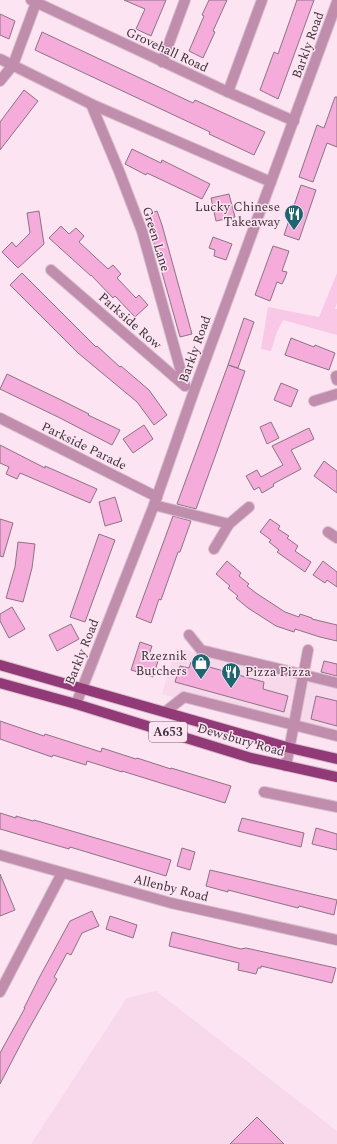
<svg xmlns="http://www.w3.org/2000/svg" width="337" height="1144" font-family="Spectral,serif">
<rect width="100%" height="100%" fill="#fde4f2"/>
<g fill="#f8d8eb">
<path d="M176,648L337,689V741L162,694Z"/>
<path d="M156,991L337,1131V1144H31L127,998Z"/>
</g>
<path fill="#f9c8e6" d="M337,273V303L335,309H337V335L283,320L277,332L271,351L261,349L268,307L319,317Z"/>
<g fill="#f5acda" stroke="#8a7482">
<path d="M124,0H166L151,36L136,29L145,9Z"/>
<path d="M209,0H227L213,31L215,32L203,58L189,51L204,16L202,15Z"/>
<path d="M297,0H314L278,99L260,90L274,52L278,54Z"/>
<path d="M0,14L15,21L9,39L0,35Z"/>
<path d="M42,32L193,103L195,100L265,132L254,155L209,134L210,132L35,50Z"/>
<path d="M24,90L38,101L0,150V122Z"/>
<path d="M335,97H337V147L327,143L313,182L299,177L317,125L324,128Z"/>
<path d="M132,149L161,163L162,160L210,184L202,199L147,173L146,175L125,164Z"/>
<path d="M301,185L316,190L299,240L284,235Z"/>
<path d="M229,194L235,217L216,221L211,198Z"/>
<path d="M39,211L44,244L18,268L2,252L12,242L16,247L30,233L27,213Z"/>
<path d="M157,211L162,225L192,334L180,337L153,240H154L146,215Z"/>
<path d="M61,226L69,234L76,228L84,236L79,242L108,269L113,265L121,274L117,278L136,298L139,295L148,305L135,317L115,296L113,298L91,275V276L49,238Z"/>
<path d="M213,237L232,244L226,260L214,256L215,250L209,248Z"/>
<path d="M273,246L289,251L282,271L287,272L285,278L282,284L277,282L270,301L255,295Z"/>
<path d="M22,273L96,347L97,346L120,367L121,366L149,390L167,415L154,425L137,402L78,353L10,285Z"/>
<path d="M244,318L254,322L238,368L228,365Z"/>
<path d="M291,338L314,347L315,345L335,353L329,370L285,355Z"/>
<path d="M228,365L245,371L217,451L196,509L177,504Z"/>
<path d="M7,374L59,399L89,414L88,415L120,430L112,445L60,418L0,389Z"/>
<path d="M281,383L298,390L291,407L274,400Z"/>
<path d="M271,422L279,438L267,444L260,427Z"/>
<path d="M144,425L153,439L133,453L123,439Z"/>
<path d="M309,428L314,439L291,450L301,469L273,484L274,486L262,493L259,487L254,490L246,476L257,470L261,477L283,465L272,446Z"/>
<path d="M0,445L45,468V466L97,489L90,503L20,473L17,479L6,474L9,467L0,463Z"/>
<path d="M324,461L337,471V493L314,476Z"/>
<path d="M115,497L122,521L105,526L99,502Z"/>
<path d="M173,516L191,521L180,552H178L161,600L159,599L151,623L136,617Z"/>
<path d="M0,519L13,523L3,557L0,556Z"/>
<path d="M270,519L280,526L278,529L289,536L287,538L298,546L295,551L311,562L305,572L277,552L279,550L269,542L271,540L260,532Z"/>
<path d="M99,534L115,540L85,622L70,617Z"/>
<path d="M18,542L35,544L32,568L23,602L6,598L15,567Z"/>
<path d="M227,561L241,573L239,576L249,584L247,586L256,593L285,612L299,617L300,614L312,618V619L337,625V641L320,637L295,629L294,632L276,626L248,608L236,598L238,596L228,588L230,586L216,574Z"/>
<path d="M323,561L337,572V587L327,580L325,583L313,575Z"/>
<path d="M12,607L25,629L9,638L0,621V614Z"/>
<path d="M71,624L79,639L57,651L49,635Z"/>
<path d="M140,642L152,646L149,655L159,658L153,677L131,670Z"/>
<path d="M324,661L337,664V676L321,672Z"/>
<path d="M191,662L264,682L263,689L288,696L284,712L175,682L180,666L189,668Z"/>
<path d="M316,696L337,701V726L311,719Z"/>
<path d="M0,721L44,736L45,734L101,752L102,748L136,759L137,758L171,769V768L231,786L225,803L122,771V772L87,761L86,765L53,755L52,757L0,739Z"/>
<path d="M0,813L16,818V816L33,821L34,820L171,860L166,876L70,847L69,849L0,829Z"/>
<path d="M242,818L304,833L301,847L238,831Z"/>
<path d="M316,828L337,834V850L312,844Z"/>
<path d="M182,848L195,852L190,870L177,866Z"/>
<path d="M210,870L337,900L334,915L299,906L298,908L228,890V892L206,886Z"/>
<path d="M0,874L15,910L0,916Z"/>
<path d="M92,911L99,926L82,933L71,955L67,953L54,977L57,979L26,1034L0,1084V1053L25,1008H24L39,978L70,921Z"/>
<path d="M110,916L137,925L133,938L106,929Z"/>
<path d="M172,932L241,949L246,948L336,968L332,983L261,966V968H258L256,974L238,970L239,963L169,946Z"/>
<path d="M257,1117L284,1144H230Z"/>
</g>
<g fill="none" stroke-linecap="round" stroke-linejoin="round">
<defs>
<g id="minor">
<path d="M31,0L228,92L294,121"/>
<path d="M0,59L91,104L271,182"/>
<path d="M162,62L185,0"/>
<path d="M0,81L13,65L37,0"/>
<path d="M228,92L262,0"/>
<path d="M91,104L119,171L142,231L185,386"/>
<path d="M51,270L185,386"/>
<path d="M336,376L337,380"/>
<path d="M314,401L337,394"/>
<path d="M0,418L157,497"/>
<path d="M154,505L229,524"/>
<path d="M328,532L337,538"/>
<path d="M214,549L229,524L249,507"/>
<path d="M189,635L201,650L337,683"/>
<path d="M76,704L154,505L194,391L337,2"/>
<path d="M165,712L184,697L337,736"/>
<path d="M286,766L308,650"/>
<path d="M264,792L337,807"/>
<path d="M0,855L171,903L337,940"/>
<path d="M0,992L62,873"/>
</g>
<g id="major">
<path d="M0,665L290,748L337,759"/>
<path d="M0,683L76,704L251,758L337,777"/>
</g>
</defs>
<use href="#minor" stroke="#d6c0cd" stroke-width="12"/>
<use href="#major" stroke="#d6c0cd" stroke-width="12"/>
<use href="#minor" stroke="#c08dad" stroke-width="10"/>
<use href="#major" stroke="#923a77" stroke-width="10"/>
</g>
<defs>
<symbol id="restaurant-pin" viewBox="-11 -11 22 30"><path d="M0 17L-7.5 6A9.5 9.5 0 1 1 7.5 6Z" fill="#1c6672" stroke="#fde4f2"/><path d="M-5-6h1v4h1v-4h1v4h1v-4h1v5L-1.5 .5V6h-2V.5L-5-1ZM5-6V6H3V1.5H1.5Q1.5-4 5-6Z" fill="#fff"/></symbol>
<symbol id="shop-pin" viewBox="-11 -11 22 30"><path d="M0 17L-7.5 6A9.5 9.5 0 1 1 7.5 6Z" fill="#1c6672" stroke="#fde4f2"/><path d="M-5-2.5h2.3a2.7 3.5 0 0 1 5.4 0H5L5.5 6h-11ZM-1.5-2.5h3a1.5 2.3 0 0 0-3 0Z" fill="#fff"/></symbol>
</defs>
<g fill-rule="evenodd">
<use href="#restaurant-pin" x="283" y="203" width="22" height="30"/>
<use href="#shop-pin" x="190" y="652" width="22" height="30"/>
<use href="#restaurant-pin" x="220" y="661" width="22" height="30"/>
</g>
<g text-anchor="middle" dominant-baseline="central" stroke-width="3" stroke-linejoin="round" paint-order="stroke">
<rect fill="#fde4f2" stroke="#766770" stroke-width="1" x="149" y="722" width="38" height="20" rx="3"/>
<g font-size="12" font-weight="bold" fill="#3c3238">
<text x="168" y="732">A653</text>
</g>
<g font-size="13" fill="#3c3238" stroke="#fde4f2">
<text transform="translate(308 45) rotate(-70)">Barkly Road</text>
<text transform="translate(167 50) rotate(25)">Grovehall Road</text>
<text transform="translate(156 239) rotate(73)">Green Lane</text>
<text transform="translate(130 321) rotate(41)">Parkside Row</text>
<text transform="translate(195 349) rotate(-70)">Barkly Road</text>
<text transform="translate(84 446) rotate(26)">Parkside Parade</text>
<text transform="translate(82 652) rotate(-68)">Barkly Road</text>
<text transform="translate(241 740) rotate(16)">Dewsbury Road</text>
<text transform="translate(171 888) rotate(14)">Allenby Road</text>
</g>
<g font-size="13" fill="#3c3238" stroke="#fde4f2" text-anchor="end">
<text x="280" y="207">Lucky Chinese<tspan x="280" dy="15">Takeaway</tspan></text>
<text x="187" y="656">Rzeznik<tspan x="187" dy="15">Butchers</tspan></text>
<text x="245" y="672" text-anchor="start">Pizza Pizza</text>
</g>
</g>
</svg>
